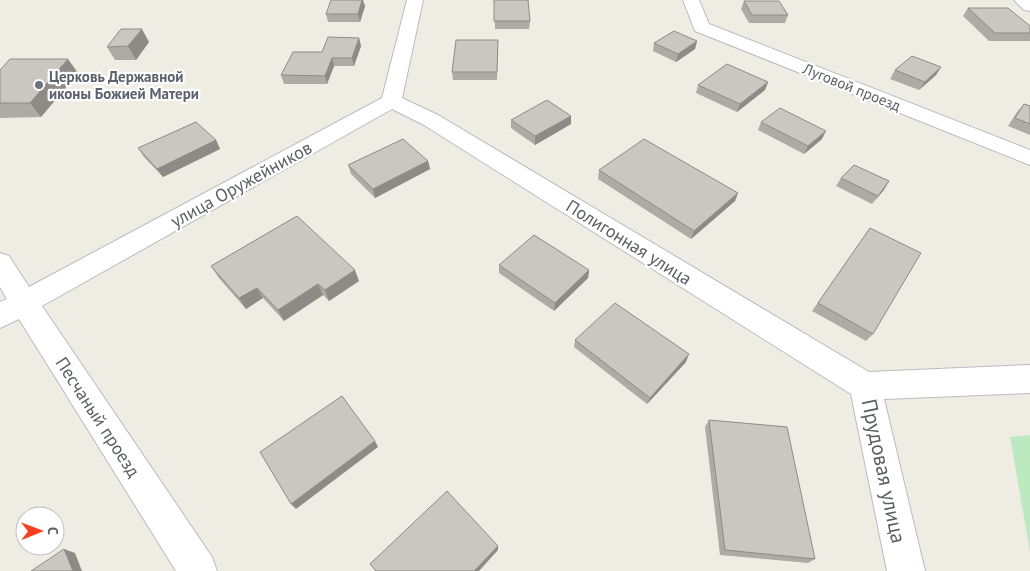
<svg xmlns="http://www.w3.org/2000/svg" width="1030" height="571" font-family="'PT Sans',sans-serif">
<rect width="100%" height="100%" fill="#efede3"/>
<path fill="#bde9c0" d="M1030,435V552L1010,437Z"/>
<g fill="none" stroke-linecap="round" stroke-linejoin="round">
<defs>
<g id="street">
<path d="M407,0H423L402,98L438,115L869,372L1030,365V393L884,399L925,571H887L851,394L424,125L392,109L42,306L212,557L217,571H176L19,319L0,328V302L7,299L0,287V253L9,256L29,287L382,98Z"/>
<path d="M683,0H699L709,24L1030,150V165L695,31Z"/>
<path d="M1014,0H1030V11L1024,10Z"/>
</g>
</defs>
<use href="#street" stroke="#b8bbc0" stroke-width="2"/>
<use href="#street" fill="#fff" fill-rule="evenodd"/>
</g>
<g fill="#aeaba5">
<path d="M494,0L530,21L529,29H495Z"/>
<path d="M744,1L788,15L785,23H749L741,9Z"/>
<path d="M365,6L360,22H328L326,14Z"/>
<path d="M968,8L1030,26V41H989L963,16Z"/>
<path d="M359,38L361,46L354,66H334L327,84H284L281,75L322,52Z"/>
<path d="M697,41L695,49L676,62L653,51L654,43Z"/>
<path d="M149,42L136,60H115L107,47Z"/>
<path d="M498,48L497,80H453L452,72Z"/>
<path d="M941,67L936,75L919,90L890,79L895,70Z"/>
<path d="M0,70L78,73L41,117L0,118Z"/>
<path d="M768,82L765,90L737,112L696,93L698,85Z"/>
<path d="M1024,104L1030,106V135L1008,126L1017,112Z"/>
<path d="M571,116V124L535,145L511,128V120Z"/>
<path d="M761,122L822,139L804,154L758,130Z"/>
<path d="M216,140L220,149L163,177L144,157L138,148Z"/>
<path d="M428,161L430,169L375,198L351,174L348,165Z"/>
<path d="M599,170L738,193L735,201L691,239L598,179Z"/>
<path d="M841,178L889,181L872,204L836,186Z"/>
<path d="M870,228L873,334L866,341L812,311Z"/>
<path d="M499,265L589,270L588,278L554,311L499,273Z"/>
<path d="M211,266L359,281L329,301L323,295L284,321L263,298L246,309L218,277Z"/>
<path d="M575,340L686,362L647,404L574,347Z"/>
<path d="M709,420L815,559L808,563L720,555L705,427Z"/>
</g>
<g fill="#8d8b86">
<path d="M362,0H363L365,6L360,22L358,14Z"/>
<path d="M142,29L149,42L136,60L128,46Z"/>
<path d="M359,38L361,46L354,66L352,58Z"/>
<path d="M697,41L695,49L676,62L678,54Z"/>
<path d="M332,58L334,66L327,84L325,76Z"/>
<path d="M68,59L78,73L41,117L30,103Z"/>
<path d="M941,67L936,75L919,90L925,82Z"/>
<path d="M768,82L765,90L737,112L740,104Z"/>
<path d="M571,116V124L535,145V136Z"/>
<path d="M826,131L822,139L804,154L808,146Z"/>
<path d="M216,140L220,149L163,177L157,169Z"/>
<path d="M428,161L430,169L375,198L373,189Z"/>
<path d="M889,181L884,190L872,204L878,196Z"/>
<path d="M738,193L735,201L691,239L694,231Z"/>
<path d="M355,270L359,281L329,301L325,290Z"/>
<path d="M589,270L588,278L554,311L555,303Z"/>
<path d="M318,284L323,295L284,321L278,310Z"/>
<path d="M257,288L263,298L246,309L239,298Z"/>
<path d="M689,354L686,362L647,404L650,398Z"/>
<path d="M375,441L378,447L296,509L291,504Z"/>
<path d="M498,546V550L479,571H474Z"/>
<path d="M64,549L75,553L82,571H73Z"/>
</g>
<g fill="#cac7c0" stroke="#8d8b86">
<path d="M331,0H362L358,14H326Z"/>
<path d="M494,0H528L530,21H494Z"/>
<path d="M744,1H779L788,15H752Z"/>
<path d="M968,8H1008L1030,26V33H995Z"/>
<path d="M121,29H142L128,46L107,47Z"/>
<path d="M674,31L697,41L678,54L654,43Z"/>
<path d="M328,37L359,38L352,58H332L325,76L281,75L293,52H322Z"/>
<path d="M456,40H498L497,72H452Z"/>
<path d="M912,56L941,67L925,82L895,70Z"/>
<path d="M10,59H68L30,103H0V70Z"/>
<path d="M727,64L768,82L740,104L698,85Z"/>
<path d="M547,100L571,116L535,136L511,120Z"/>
<path d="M1024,104L1030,106V124L1015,118Z"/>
<path d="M780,108L826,131L808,146L761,122Z"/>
<path d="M196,122L216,140L157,169L138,148Z"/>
<path d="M403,139L428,161L373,189L348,165Z"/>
<path d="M644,139L738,193L694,231L599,170Z"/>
<path d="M854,165L889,181L878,196L841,178Z"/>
<path d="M297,216L355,270L325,290L318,284L278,310L257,288L239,298L211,266Z"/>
<path d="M870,228L921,253L873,334L818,303Z"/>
<path d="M534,235L589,270L555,303L499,265Z"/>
<path d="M615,303L689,354L650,398L575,340Z"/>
<path d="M342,396L375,441L291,504L260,452Z"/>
<path d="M709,420L787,427L815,559L725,550Z"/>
<path d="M447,491L498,546L474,571H376L370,564Z"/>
<path d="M64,549L73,571H31Z"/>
</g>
<circle fill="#6b7280" stroke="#fff" stroke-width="2" cx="39" cy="85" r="5"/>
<g text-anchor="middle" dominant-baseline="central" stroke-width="4.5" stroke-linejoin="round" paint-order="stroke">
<g font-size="15" font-weight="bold" fill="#5b616d" stroke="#fff" text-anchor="start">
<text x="49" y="76">Церковь Державной<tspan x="49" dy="17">иконы Божией Матери</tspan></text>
</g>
<g font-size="15" fill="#5b5f65" stroke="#fff">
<text transform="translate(852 87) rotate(22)">Луговой проезд</text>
</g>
<g font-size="18" fill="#5b5f65" stroke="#fff">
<text transform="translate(241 184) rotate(-29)">улица Оружейников</text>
<text transform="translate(629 242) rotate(32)">Полигонная улица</text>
<text transform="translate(98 417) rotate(57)">Песчаный проезд</text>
</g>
<g font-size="21" fill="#5b5f65" stroke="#fff">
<text transform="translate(884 471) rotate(78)">Прудовая улица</text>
</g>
</g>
<g transform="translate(40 531) rotate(89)"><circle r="24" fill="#ffffff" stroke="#bdbfc1"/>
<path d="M0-4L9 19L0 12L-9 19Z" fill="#f83f20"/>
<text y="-8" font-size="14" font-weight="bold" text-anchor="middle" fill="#5b5f65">С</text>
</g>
</svg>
